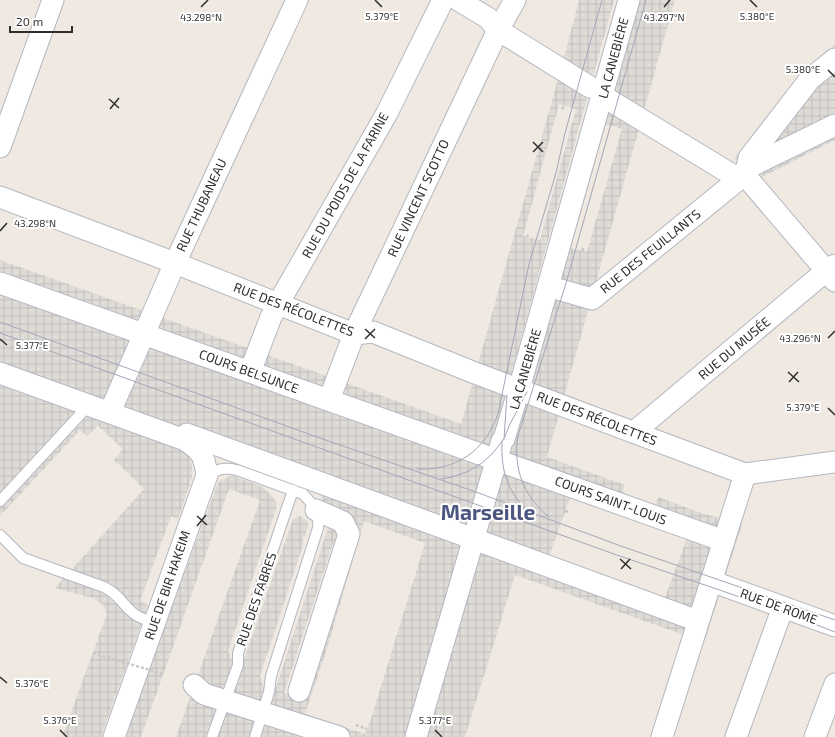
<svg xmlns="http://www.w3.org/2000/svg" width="835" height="737" font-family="'Exo 2',sans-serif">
<defs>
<pattern id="plaza-grid" width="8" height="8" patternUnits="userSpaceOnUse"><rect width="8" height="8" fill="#dfdcd8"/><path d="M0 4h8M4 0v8" fill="none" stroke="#c0bdba"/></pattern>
</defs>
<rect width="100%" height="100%" fill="#efe9e1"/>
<g fill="url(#plaza-grid)" fill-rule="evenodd">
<path d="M579,0H614L508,386L493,437L512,445L634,0H675L547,457L625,485L621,498L654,510L658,497L698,512L742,525L705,640L692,638L684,635L515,575L465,737H260L327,531L329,522L327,508L321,496L315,491L198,449L187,452L192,464V477L178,519L171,516L140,601L148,605L101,737H62L107,614L103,605L93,598L55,588L144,489L114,460L123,449L98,426L87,436L80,430L0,516V260L461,424L561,69ZM559,104L576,109L540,240L523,236ZM606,124L622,129L621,132L587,252L571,248ZM571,495L689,533L664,600L548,560ZM364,521L425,543L371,719L365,734L305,714L327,649ZM333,543L338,544L289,694L284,693Z"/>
<path d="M835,44V140L760,178L734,159L806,68Z"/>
<path d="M230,476H234L263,487L274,498L276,503V509L228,651L233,662L206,737H176L260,500L229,489L141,737H124L217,485L220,481Z"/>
<path d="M299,516L304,518L307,521L308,525L305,537H303V545L260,676L265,692L249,737H217L293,519Z"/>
</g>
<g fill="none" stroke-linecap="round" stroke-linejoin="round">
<defs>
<g id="lane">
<path d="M207,475C219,469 224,467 237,470L303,494C313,504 320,513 318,528L271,676L269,692L255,737"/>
<path d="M0,501L89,405"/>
<path d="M0,535L23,558L104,587C120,595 121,603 133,613C139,618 147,620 154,623"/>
<path d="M212,737L238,665V653L293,490"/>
</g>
<g id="street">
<path d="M458,0L488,18L498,30L590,87"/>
<path d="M606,98L739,179"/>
<path d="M0,147L53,0"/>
<path d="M747,168L749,158L810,79L835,59"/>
<path d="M743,173L835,281"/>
<path d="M0,197L175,263L354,334L373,332L475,373L745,474L835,462"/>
<path d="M0,283L724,541"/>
<path d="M554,288L592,299L739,179L747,168L835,125"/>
<path d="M250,372L271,317L278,304L387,113L443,0"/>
<path d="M0,373L185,440C202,451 204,455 207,475L114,737"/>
<path d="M329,400L354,334L498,30L515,0"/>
<path d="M110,412L175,263L297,0"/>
<path d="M634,432L826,271L835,265"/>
<path d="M187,434L698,621"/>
<path d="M711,581L835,626"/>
<path d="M194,685L204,694L339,737"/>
<path d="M299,691L349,534L343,522L316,510"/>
<path d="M416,737L502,441L504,439L519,389L629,0"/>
<path d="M662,737L745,474"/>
<path d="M736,737L783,607"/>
<path d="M815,737L835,684"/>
</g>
</defs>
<use href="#lane" stroke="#b4b7c1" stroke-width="12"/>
<use href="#street" stroke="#b4b7c1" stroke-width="23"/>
<g stroke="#c9c9c9" stroke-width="2.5" stroke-dasharray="3 2" stroke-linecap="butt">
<path d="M562,109L564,106"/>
<path d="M527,237L528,235"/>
<path d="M582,251L584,247"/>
<path d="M565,511L570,512"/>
<path d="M356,725L367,729"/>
</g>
<use href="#lane" stroke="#fff" stroke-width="10"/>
<use href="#street" stroke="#fff" stroke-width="21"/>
<g stroke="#a3a6b8" stroke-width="1">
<path d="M0,322L317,437L476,492L618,545L835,620"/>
<path d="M0,333L614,554L781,611L835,632"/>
<path d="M507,395L504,439L502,441C501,470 506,488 526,510"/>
<path d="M417,469C456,471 485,451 498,414L529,264L556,173L565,133L602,0"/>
<path d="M441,479L452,477L469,471L482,463L492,454L504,439L509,426L527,392"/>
<path d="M549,517C523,496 513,468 518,436L567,280L646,0"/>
</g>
<path stroke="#c9c9c9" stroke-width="2.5" stroke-dasharray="3 2" stroke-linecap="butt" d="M93,653L163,674"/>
</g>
<path fill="none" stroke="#2e2e2e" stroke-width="1.5" d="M375,0L382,7M750,0L757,7M201,7L208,0M664,7L670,0M828,70L835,77M109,99L119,108M110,109L119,98M533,142L543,152M533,152L543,142M0,231L7,223M365,329L375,338M828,338L835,331M0,339L7,345M365,339L375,329M788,372L799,382M789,382L798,372M828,408L835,415M197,516L207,525M197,526L206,515M620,559L631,569M621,569L630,559M0,677L7,683M60,730L67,737M435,730L442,737"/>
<g text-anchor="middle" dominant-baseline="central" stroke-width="4" stroke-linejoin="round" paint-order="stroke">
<g font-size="13" fill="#2e2e2e" stroke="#fff">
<text transform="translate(613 58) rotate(-75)">LA CANEBIÈRE</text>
<text transform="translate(345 185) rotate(-61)">RUE DU POIDS DE LA FARINE</text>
<text transform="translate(418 198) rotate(-65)">RUE VINCENT SCOTTO</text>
<text transform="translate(201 205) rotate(-65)">RUE THUBANEAU</text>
<text transform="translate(650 251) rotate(-39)">RUE DES FEUILLANTS</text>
<text transform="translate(294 309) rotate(21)">RUE DES RÉCOLETTES</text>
<text transform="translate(734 348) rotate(-40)">RUE DU MUSÉE</text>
<text transform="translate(525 369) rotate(-74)">LA CANEBIÈRE</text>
<text transform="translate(249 371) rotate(20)">COURS BELSUNCE</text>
<text transform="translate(597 418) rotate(21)">RUE DES RÉCOLETTES</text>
<text transform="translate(611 500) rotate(20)">COURS SAINT-LOUIS</text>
<text transform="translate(167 585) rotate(-71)">RUE DE BIR HAKEIM</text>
<text transform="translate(256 599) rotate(-71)">RUE DES FABRES</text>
<text transform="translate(779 606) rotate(20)">RUE DE ROME</text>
</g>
<g font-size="21" font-weight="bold" fill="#4d5680" stroke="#fff">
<text x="488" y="511">Marseille</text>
</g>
</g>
<g font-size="10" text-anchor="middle" fill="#2e2e2e" stroke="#fff" stroke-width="4" stroke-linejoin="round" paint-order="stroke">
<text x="757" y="20">5.380°E</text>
<text x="382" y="20">5.379°E</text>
<text x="201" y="21">43.298°N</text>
<text x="664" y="21">43.297°N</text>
<text x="803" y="73">5.380°E</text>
<text x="35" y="227">43.298°N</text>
<text x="800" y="342">43.296°N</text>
<text x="32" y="349">5.377°E</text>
<text x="803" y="411">5.379°E</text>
<text x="32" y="687">5.376°E</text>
<text x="60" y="724">5.376°E</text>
<text x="435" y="724">5.377°E</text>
</g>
<path d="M10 26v6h62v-6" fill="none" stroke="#2e2e2e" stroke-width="2"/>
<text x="16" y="26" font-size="12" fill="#2e2e2e" stroke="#ffffff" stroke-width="3" paint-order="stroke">20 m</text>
</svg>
